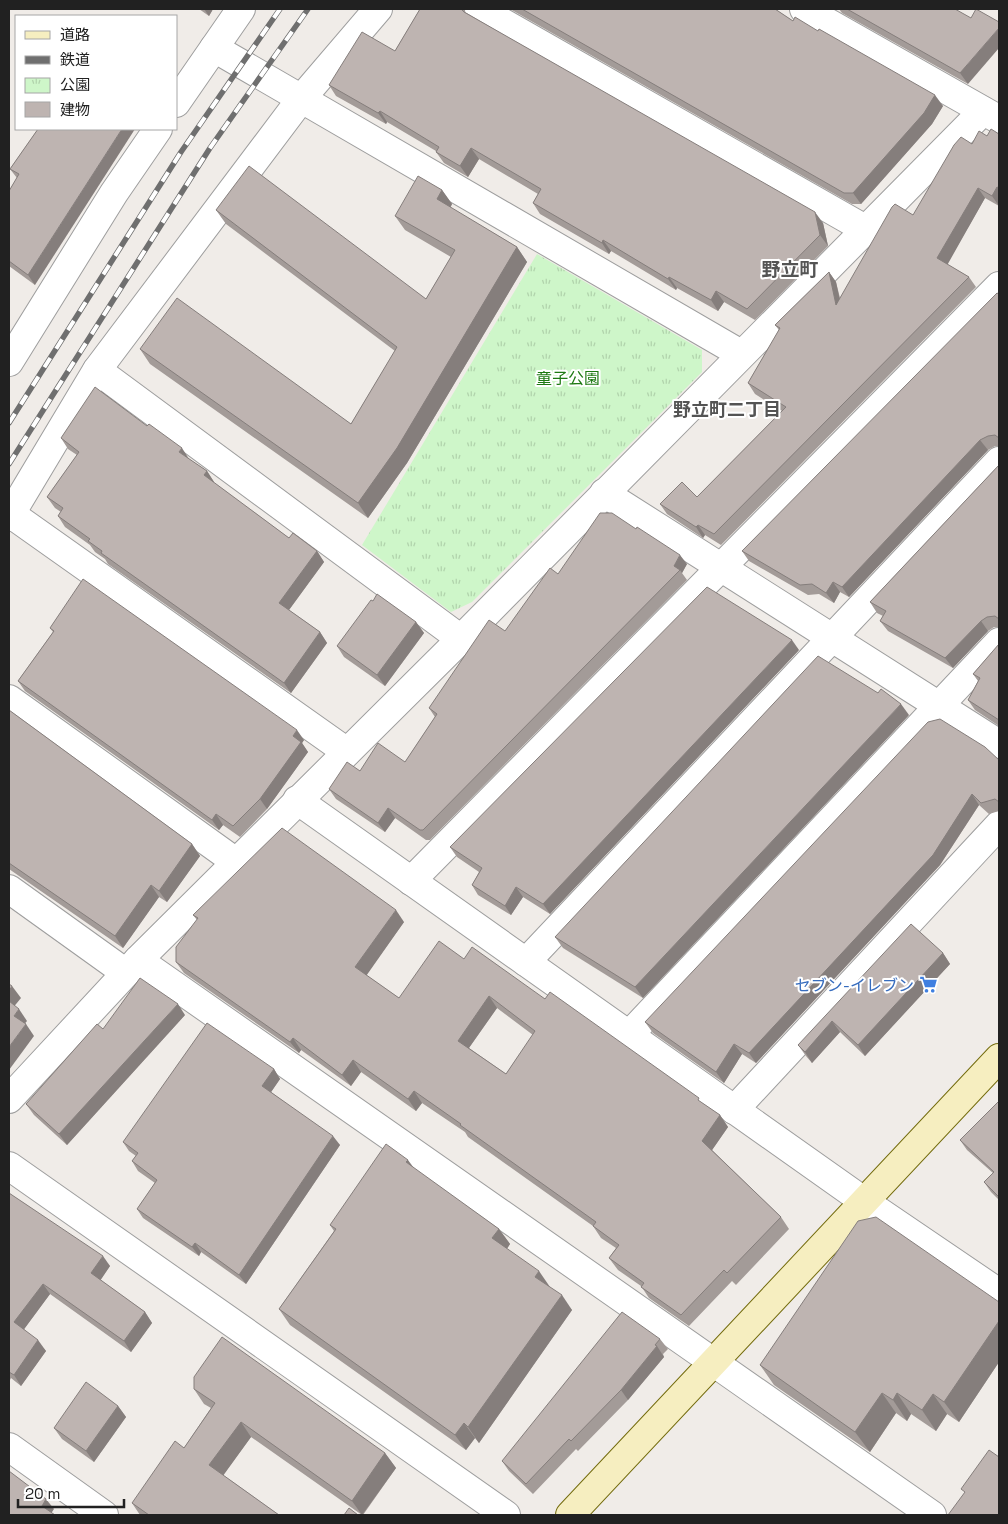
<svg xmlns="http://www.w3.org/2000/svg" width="1008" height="1524" font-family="'Space Grotesk','Noto Sans JP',sans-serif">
<defs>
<pattern id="park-tufts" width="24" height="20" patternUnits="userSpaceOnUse" patternTransform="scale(1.25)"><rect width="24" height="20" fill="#cef6c9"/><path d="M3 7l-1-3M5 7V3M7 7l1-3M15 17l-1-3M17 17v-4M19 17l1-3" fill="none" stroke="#b1d3ac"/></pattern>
</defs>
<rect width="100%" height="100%" fill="#f0ece8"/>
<path fill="url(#park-tufts)" d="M537,254L702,350V372L472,602L451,612L362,545Z"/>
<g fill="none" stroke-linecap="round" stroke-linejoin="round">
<defs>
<g id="street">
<path d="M479,9L865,229"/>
<path d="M804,9L998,119"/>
<path d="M214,48L741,354"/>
<path d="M176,103L241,9"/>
<path d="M9,362L114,193L158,129"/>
<path d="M97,370L461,639"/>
<path d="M604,493L999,744"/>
<path d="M11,514L347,752"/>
<path d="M9,517L97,370L301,99L378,9"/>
<path d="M9,699L236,862"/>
<path d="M297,800L865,1202L999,1293"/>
<path d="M411,881L999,286"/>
<path d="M9,889L126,973"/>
<path d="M138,960L932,1515"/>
<path d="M526,962L999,461"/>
<path d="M629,1035L999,642"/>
<path d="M9,1099L138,960L461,639L983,111"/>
<path d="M734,1110L999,825"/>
<path d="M9,1166L506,1515"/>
<path d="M9,1447L104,1515"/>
</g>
<path id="secondary" d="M570,1515L999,1058"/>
</defs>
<use href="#street" stroke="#9e9e9e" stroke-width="30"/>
<use href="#secondary" stroke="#736b0c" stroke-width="30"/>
<use href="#street" stroke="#fff" stroke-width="28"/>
<use href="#secondary" stroke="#f6eec0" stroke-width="28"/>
<defs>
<g id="rail">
<path d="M9,423L181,152L280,9"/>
<path d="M9,464L210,148L308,9"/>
</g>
</defs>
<use href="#rail" stroke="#6f6f6f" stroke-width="5.5"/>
<use href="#rail" stroke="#fff" stroke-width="4" stroke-dasharray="11" stroke-linecap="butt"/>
</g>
<g fill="#a39b98" fill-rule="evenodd">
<path d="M199,9H213L209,16Z"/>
<path d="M420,9H465V12L823,223L828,246L755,320L724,302L718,311L677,288L676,290L611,251L609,254L540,214L533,203L538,194L479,159L468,177L444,163L436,152V151L387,122L386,124L336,96L329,85L395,51Z"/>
<path d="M510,9H775L793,21L943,106L932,124L861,204H852Z"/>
<path d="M839,9H955L968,84L842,13Z"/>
<path d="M38,129L35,285L9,266V191L17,178L10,169Z"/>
<path d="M999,134V206L985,198L947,264L969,277L976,287L721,545L705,535L703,538L667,514L660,504L697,497L782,411L755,394L748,383L779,330L775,325L829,272L836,282L840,298L913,215L972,144L987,136Z"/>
<path d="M442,190L452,204L450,208L517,247L527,262L407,463L368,518L150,364L140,349L351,424L395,351L226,224L216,210L426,299L451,257L405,230L395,216Z"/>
<path d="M999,294V446H995L988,450L849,597L840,592L834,603L819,594L808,595L749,561L742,551Z"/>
<path d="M61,438L189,459L207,471L214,482V483L289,538L317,551L324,562L289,610L320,632L327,643L291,693L108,564L105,559L95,552L90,545L65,527L58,516L61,512L55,508L47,497L77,455L68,449Z"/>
<path d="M999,465V627H994L988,631L953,668L888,631L880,621L883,616L877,613L870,602Z"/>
<path d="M687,564L682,573L687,580L430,840H426L395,818L385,832L336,799L329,789L360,771L405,762L435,717L429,708L505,631L558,574Z"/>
<path d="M373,601L416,622L424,633L385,686L344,657L337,646Z"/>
<path d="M50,628L304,740L302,743L308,752L267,809L240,837L223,825L219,830L25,691L18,681L53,632Z"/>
<path d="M999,644V726L975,710L968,700L978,681L973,674Z"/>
<path d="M799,650L550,914L523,897L511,915L478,895L472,885L479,872L457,857L450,847Z"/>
<path d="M9,710L192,844L200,856L167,902L159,897L123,948L9,869Z"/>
<path d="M909,715L643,998L563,948L555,937Z"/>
<path d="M999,760V811L989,814L979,805L940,865L756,1063L742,1054L724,1083L653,1033L645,1022Z"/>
<path d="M193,915L404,922L366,975L399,998L464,959L545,999L720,1115L728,1127L712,1150L781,1217L789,1229L736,1285L732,1281L689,1326L649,1298L641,1286L618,1270L609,1258L616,1248L601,1238L593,1226L468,1137L465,1132L422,1103L416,1111L361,1072L351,1086L301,1050L299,1053L184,973L176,962L197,920ZM497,1008L533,1035L506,1074L469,1048Z"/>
<path d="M943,953L950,964L865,1056L840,1032L812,1063L806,1056L798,1045Z"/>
<path d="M185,1015L67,1145L34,1115L26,1104L103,1029Z"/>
<path d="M274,1069L280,1079L271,1092L340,1145L246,1284L201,1252L199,1256L143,1218L137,1209L155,1183L138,1171L132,1161L136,1156L129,1151L123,1142Z"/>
<path d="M999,1101V1200L991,1192L984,1182L993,1173L967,1150L960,1140Z"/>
<path d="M413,1168L499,1229L510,1244L507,1249L550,1287L572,1310L479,1443L475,1438L466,1450L290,1325L279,1309L334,1231L330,1225Z"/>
<path d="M9,1193L110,1266L100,1280L145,1312L152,1323L131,1352L50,1294L24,1329L46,1351L21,1386L11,1378L9,1382Z"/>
<path d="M999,1302V1362L959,1422L947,1414L936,1431L911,1414L907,1421L896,1413L870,1452L774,1385L760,1365Z"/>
<path d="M660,1339L668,1349L663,1354L664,1357L628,1400L578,1451L576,1449L533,1494L509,1471L502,1461Z"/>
<path d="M194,1389L385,1453L396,1468L363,1515H362L251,1437L223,1475L279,1515H140L132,1503L184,1448L211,1408L204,1404Z"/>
<path d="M118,1406L126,1417L94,1462L62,1439L54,1428Z"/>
</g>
<g fill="#857e7c">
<path d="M204,9H213L209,16Z"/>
<path d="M999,28V48L968,84L960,73Z"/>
<path d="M935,95L943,106L932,124L861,204L853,193Z"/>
<path d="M380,111L387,122L386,124L378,113Z"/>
<path d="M122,129H135L35,285L28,275Z"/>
<path d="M471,148L479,159L468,177L460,166Z"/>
<path d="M997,187L999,190V206L992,196Z"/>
<path d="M978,188L985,198L945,269L937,258Z"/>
<path d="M442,190L452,204L447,214L437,199Z"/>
<path d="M815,212L823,223L828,246L820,235Z"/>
<path d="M603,240L611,251L609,254L602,243Z"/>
<path d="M517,247L527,262L407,463L368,518L358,503Z"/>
<path d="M829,272L836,282L843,315L836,305Z"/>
<path d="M669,277L677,288L676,290L668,279Z"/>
<path d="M716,291L724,302L718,311L711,300Z"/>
<path d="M980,440L988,450L849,597L842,587Z"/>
<path d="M182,448L189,459L179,452Z"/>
<path d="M207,471L214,482L211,486L204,475Z"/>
<path d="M698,525L705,535L703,538L696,527Z"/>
<path d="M317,551L324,562L286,614L279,603Z"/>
<path d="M680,555L687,564L682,573L680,570L674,566Z"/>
<path d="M833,582L840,592L834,603L826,593Z"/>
<path d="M981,621L988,631L953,668L945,658Z"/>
<path d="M416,622L424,633L385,686L377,675Z"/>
<path d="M320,632L327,643L291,693L284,683Z"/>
<path d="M792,640L799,650L550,914L543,904Z"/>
<path d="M901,704L909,715L643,998L635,987Z"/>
<path d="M297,730L304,740L302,743L308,752L267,809L260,799L293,736Z"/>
<path d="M972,794L979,805L940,865L756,1063L749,1053Z"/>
<path d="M388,808L395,818L385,832L378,823Z"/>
<path d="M216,814L223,825L219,830L212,820Z"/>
<path d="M192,844L200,856L167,902L159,891Z"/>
<path d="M151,885L159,897L123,948L115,936Z"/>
<path d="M516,887L523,897L511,915L505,906Z"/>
<path d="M396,910L404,922L364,979L355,967Z"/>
<path d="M943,953L950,964L865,1056L858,1045Z"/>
<path d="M12,986L21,998L12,1009L9,1004V991Z"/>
<path d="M489,996L497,1008L466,1052L458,1041Z"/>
<path d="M178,1004L185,1015L67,1145L59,1134Z"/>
<path d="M19,1009L27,1021L22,1027L14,1016Z"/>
<path d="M832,1021L840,1032L812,1063L805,1052Z"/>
<path d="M26,1024L34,1036L9,1070V1047Z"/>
<path d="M293,1038L301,1050L299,1053L290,1042Z"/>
<path d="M734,1044L742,1054L724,1083L716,1072Z"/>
<path d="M353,1060L361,1072L351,1086L342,1075Z"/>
<path d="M274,1069L280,1079L269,1095L262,1086Z"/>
<path d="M414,1091L422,1103L416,1111L408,1099Z"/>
<path d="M720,1115L728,1127L710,1153L702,1141Z"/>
<path d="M333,1136L340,1145L246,1284L239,1275Z"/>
<path d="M408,1160L419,1175L406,1162Z"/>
<path d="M499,1229L510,1244L503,1254L492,1238Z"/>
<path d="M195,1243L201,1252L199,1256L192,1247Z"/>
<path d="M103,1256L110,1266L98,1284L91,1273Z"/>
<path d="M539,1271L550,1287L535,1277Z"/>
<path d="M43,1284L50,1294L22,1332L14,1322Z"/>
<path d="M562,1295L572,1310L479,1443L468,1427Z"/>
<path d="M145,1312L152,1323L131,1352L124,1341Z"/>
<path d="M999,1321V1362L959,1422L944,1402Z"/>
<path d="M38,1340L46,1351L21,1386L14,1375Z"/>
<path d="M657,1346L664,1357L628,1400L621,1390Z"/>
<path d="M882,1393L896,1413L870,1452L855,1432Z"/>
<path d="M897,1393L911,1414L907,1421L893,1400Z"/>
<path d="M933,1394L947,1414L936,1431L922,1410Z"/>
<path d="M118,1406L126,1417L94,1462L86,1451Z"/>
<path d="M241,1422L251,1437L220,1480L209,1465Z"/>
<path d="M464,1423L475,1438L466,1450L455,1435Z"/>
<path d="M385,1453L396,1468L362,1515L352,1501Z"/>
<path d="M46,1499L54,1509L50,1515L42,1506Z"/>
</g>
<g fill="#beb4b1" stroke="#857e7c" fill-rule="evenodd">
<path d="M420,9H461L464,12L815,212L820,235L747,309L716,291L711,300L669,277L668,279L603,240L602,243L533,203L541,189L471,148L460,166L436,152L439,147L380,111L378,113L329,85L362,32L395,51Z"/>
<path d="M522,9H775L793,21L795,17L818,31L819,29L935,95L924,113L853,193H844Z"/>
<path d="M847,9H955L971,18L976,9L999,22V28L960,73Z"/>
<path d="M38,129H122L28,275L9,261V191L19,174L10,169Z"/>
<path d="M991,129L999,134V188L997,187L992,196L978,188L937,258L969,277L714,534L698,525L696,527L660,504L682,482L697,497L786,407L748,383L780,328L775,325L829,272L836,305L892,207L895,204L913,215L954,145L961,137L972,144L979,131L987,136Z"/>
<path d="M249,166L426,299L455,250L395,216L418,176L442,190L437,199L517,247L397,448L358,503L140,349L177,298L351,424L397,347L216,210Z"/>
<path d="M997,293L999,294V438L995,435L988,436L980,440L842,587L833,582L826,593L812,584L800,585L742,551Z"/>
<path d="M95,387L147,426L149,424L182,448L179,452L207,471L204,475L289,538L293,533L317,551L279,603L320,632L284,683L101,553L102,551L88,541L90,539L58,516L63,508L47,497L79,452L61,438Z"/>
<path d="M999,465V619L995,616L987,617L981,621L945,658L880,621L886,611L870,602Z"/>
<path d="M600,513H612L636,529L637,527L680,555L674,566L680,570L423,830H420L388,808L378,823L329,789L347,762L360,771L378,743L405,762L437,714L429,708L489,620L505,631L550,568L558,574Z"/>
<path d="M83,579L297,730L293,736L301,742L260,799L233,826L216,814L212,820L18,681L54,631L50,628Z"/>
<path d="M707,587L792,640L543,904L516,887L505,906L472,885L482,868L450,847Z"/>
<path d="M377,594L416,622L377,675L337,646L371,600L373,601Z"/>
<path d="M999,644V720L968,700L980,678L973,674Z"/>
<path d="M818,656L878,693L881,689L901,704L635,987L555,937Z"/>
<path d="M9,710L192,844L159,891L151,885L115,936L9,863Z"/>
<path d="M940,719L985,747L999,760V802L995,799L981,803L972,794L933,855L749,1053L734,1044L716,1072L645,1022L928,722Z"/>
<path d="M282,828L396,910L355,967L399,998L439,941L464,959L472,947L545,999L550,992L699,1098L698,1100L720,1115L702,1141L781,1217L727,1273L724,1270L681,1315L641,1287L644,1283L609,1258L619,1245L593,1226L596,1222L460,1125L461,1124L414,1091L408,1099L353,1060L342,1075L293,1038L290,1042L176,962V947L198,918L193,915ZM489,996L535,1031L506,1074L458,1041Z"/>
<path d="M911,924L943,953L858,1045L832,1021L805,1052L798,1045Z"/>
<path d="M140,978L178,1004L59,1134L26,1104L97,1024L103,1029Z"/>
<path d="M9,984L12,986L9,991Z"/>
<path d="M9,1001L19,1009L14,1016L26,1024L9,1047Z"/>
<path d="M207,1023L274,1069L262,1086L333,1136L239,1275L195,1243L192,1247L137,1209L157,1180L132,1161L138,1153L123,1142Z"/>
<path d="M999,1101V1197L984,1182L994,1172L960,1140Z"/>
<path d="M386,1144L408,1160L406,1162L499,1229L492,1238L539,1271L535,1277L562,1295L468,1427L464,1423L455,1435L279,1309L336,1229L330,1225Z"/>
<path d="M9,1193L103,1256L91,1273L145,1312L124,1341L43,1284L14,1322L38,1340L14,1375L9,1372Z"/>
<path d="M876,1217L999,1302V1321L944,1402L933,1394L922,1410L897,1393L893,1400L882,1393L855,1432L760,1365L858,1221Z"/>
<path d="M622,1312L660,1339L655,1345L657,1346L621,1390L571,1441L569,1439L526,1484L502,1461Z"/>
<path d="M222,1337L385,1453L352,1501L241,1422L209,1465L279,1515H149L132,1503L175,1441L184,1448L215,1403L194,1389V1377Z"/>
<path d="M86,1382L118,1406L86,1451L54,1428Z"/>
<path d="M989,1450L999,1457V1515H948L965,1492L961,1489Z"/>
<path d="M9,1471L46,1499L42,1506L55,1515H9Z"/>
<path d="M349,1508L358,1515H344Z"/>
</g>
<defs>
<symbol id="supermarket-bare" viewBox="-9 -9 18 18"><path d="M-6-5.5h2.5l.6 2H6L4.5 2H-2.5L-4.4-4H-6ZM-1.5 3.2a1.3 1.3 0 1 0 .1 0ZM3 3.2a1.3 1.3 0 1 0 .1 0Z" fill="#3f7fe0" stroke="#fff" stroke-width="2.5" paint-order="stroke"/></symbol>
</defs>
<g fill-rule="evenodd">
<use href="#supermarket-bare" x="916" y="972" width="25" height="25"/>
</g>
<g text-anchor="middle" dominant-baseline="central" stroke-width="4" stroke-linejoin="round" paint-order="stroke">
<g font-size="16" fill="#1e7a13" stroke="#fff">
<text x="568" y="378">童子公園</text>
</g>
<g font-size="16" fill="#366cbe" stroke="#fff" text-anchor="end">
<text x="914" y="985">セブン-イレブン</text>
</g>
<g font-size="18" font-weight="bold" fill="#545454" stroke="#fff">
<text x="727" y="409">野立町二丁目</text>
</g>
<g font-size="19" font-weight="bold" fill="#545454" stroke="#fff">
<text x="790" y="269">野立町</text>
</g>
</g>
<rect width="1008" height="1524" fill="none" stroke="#212121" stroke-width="20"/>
<rect x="15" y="15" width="162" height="115" fill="#ffffff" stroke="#a6a6a6"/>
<rect x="25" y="31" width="25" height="8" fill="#f6eec0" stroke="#a6a6a6"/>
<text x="60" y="40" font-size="15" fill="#212121">道路</text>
<rect x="25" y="56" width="25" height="8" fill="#6f6f6f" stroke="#a6a6a6"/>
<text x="60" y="65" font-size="15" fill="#212121">鉄道</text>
<rect x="25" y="78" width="25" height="15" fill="url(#park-tufts)" stroke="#a6a6a6"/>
<text x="60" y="90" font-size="15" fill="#212121">公園</text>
<rect x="25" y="102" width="25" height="15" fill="#beb4b1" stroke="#a6a6a6"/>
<text x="60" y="115" font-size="15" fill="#212121">建物</text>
<path d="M18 1499v8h106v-8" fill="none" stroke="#212121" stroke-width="2.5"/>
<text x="25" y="1499" font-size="15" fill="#212121" stroke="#ffffff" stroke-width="4" paint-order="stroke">20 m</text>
</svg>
